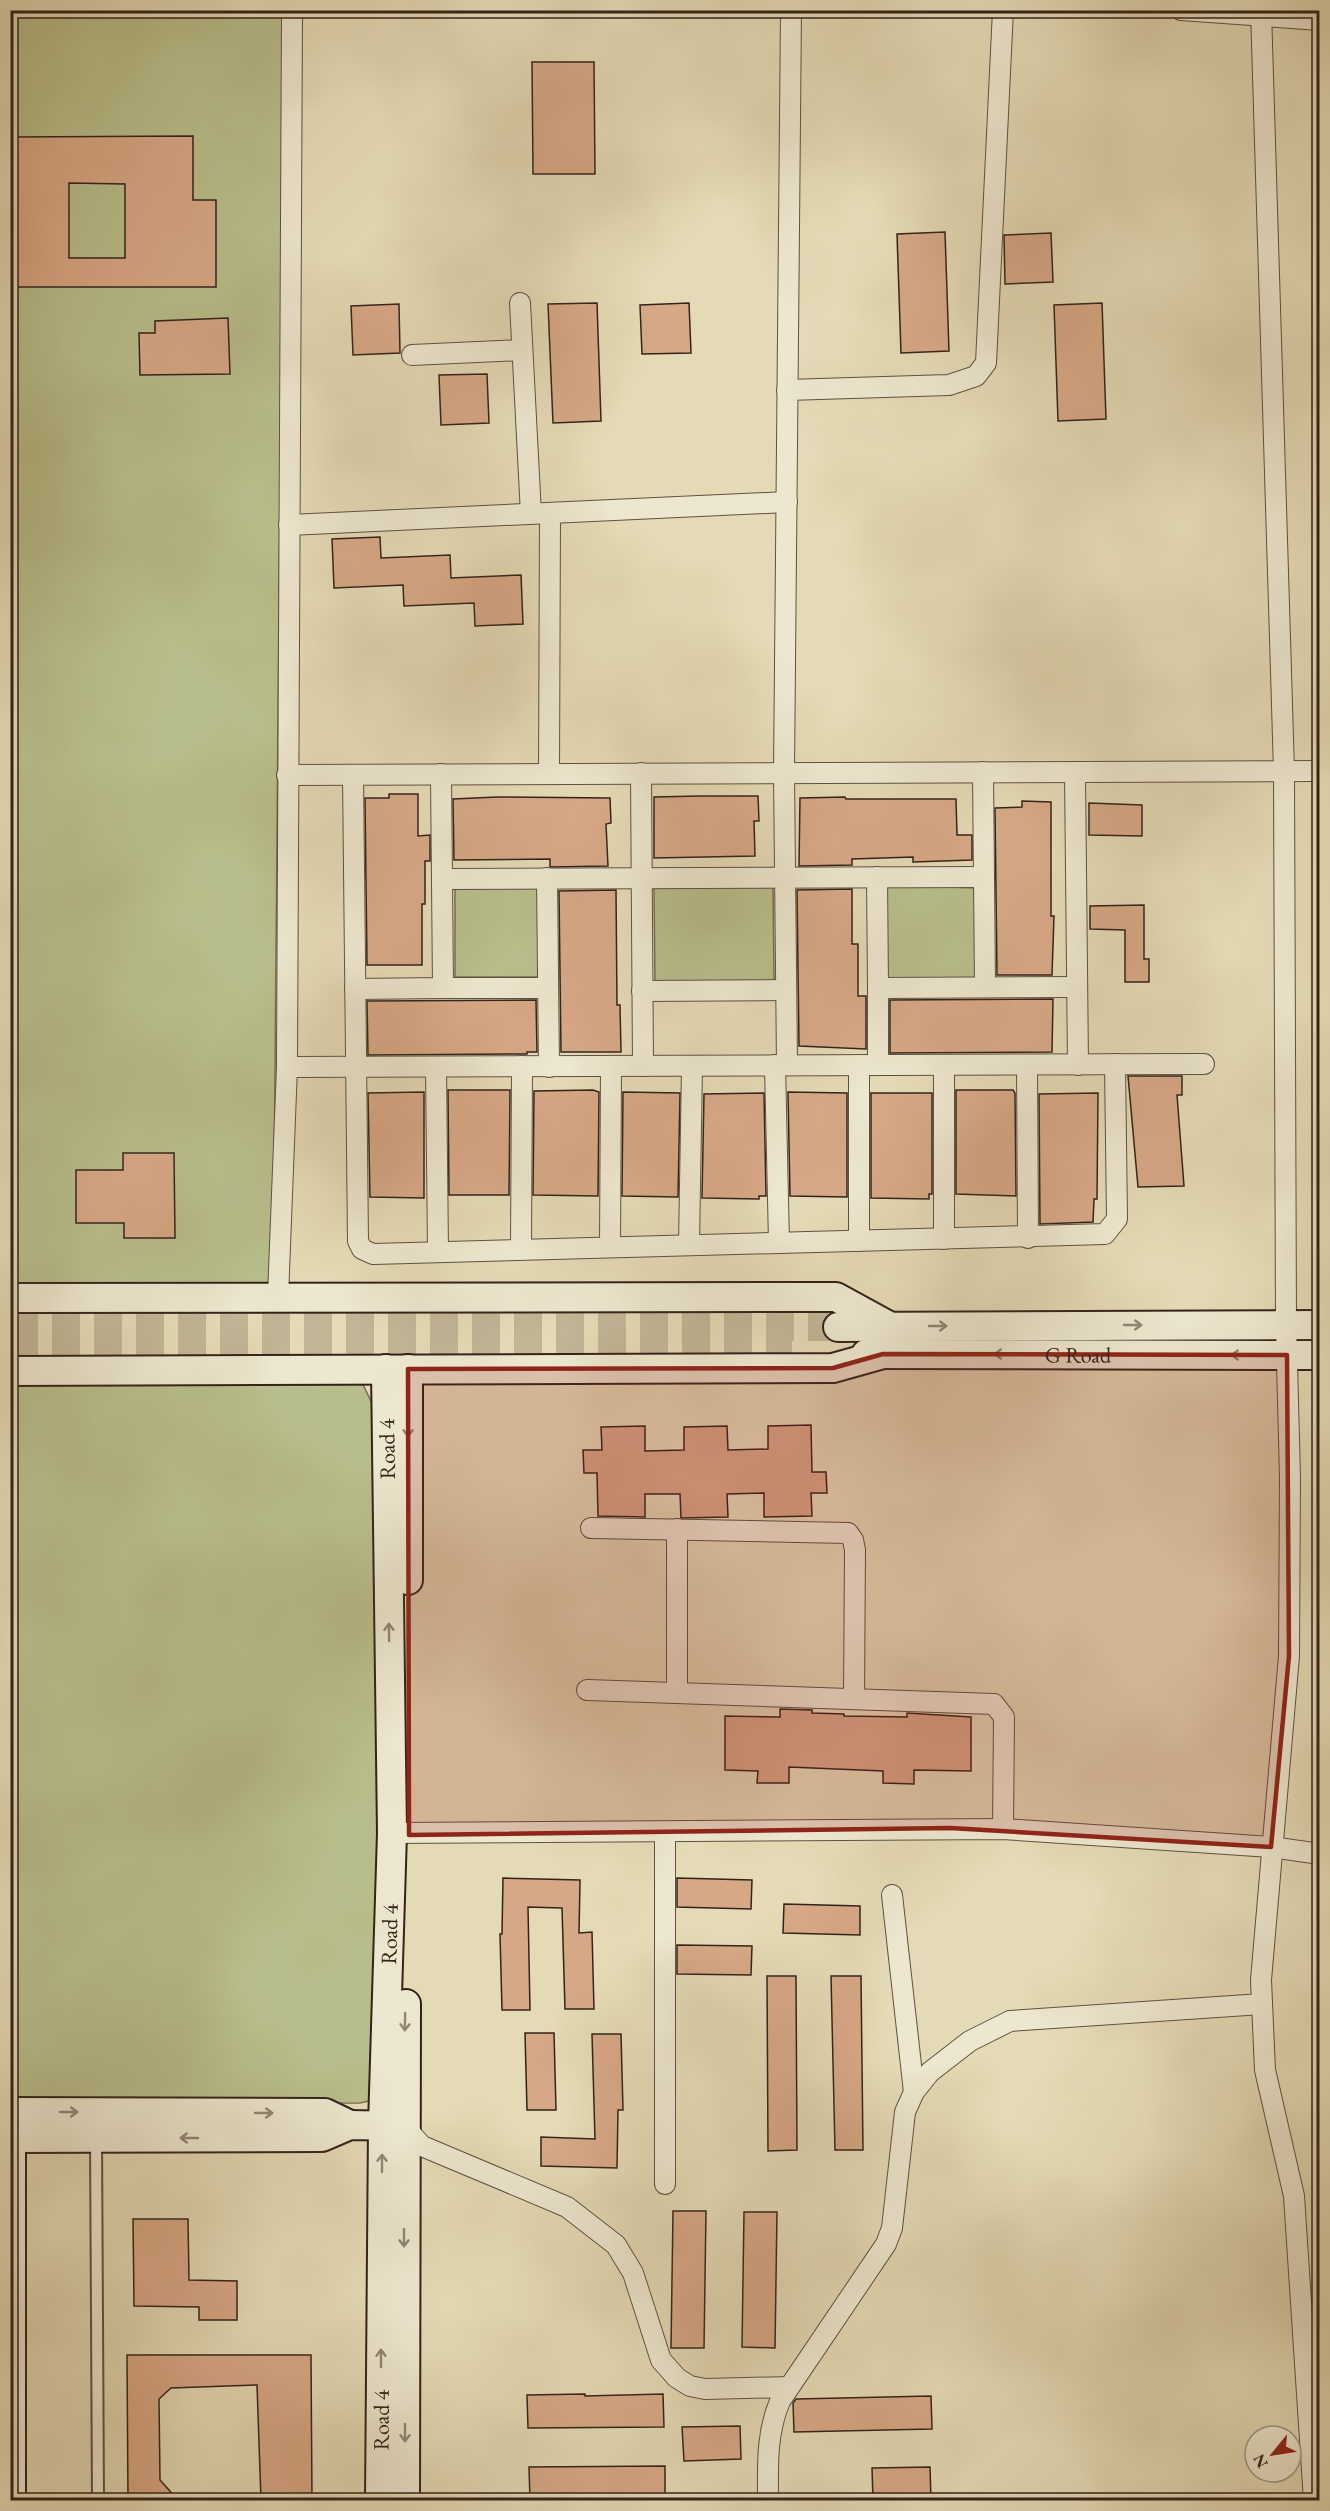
<svg xmlns="http://www.w3.org/2000/svg" width="1330" height="2511" font-family="'EB Garamond',serif">
<rect width="100%" height="100%" fill="#e4dab5"/>
<filter id="stains"><feTurbulence type="fractalNoise" baseFrequency=".00333" numOctaves="4"/><feColorMatrix values="0 0 0 0 .2 0 0 0 0 .09 0 0 0 0 .02 0 0 0 .5 -.17"/></filter>
<radialGradient id="worn" r=".72"><stop offset=".6" stop-color="#630" stop-opacity="0"/><stop offset="1" stop-color="#630" stop-opacity=".3"/></radialGradient>
<g fill="#b8be8b" stroke="#767053" stroke-width="1.5">
<path d="M11,11H284L273,1307L11,1303Z"/>
<rect x="455" y="882" width="83" height="95"/>
<path d="M773,885L774,981H655L654,886Z"/>
<path d="M886,885L977,888L975,980L884,978Z"/>
<path d="M353,1364L382,1424L374,2100L360,2103L11,2104L10,1369Z"/>
</g>
<g fill="#d7a886" stroke="#33231b" stroke-width="1.5" fill-rule="evenodd">
<path d="M532,62H594L595,174H533Z"/>
<path d="M193,136V200H216V287H10V137ZM69,183L125,184V258H69Z"/>
<path d="M945,232L949,351L901,353L897,234Z"/>
<path d="M1051,233L1053,282L1005,284L1004,235Z"/>
<path d="M597,303L601,421L553,423L548,304Z"/>
<path d="M689,303L691,353L642,354L640,305Z"/>
<path d="M1102,303L1106,419L1058,421L1054,305Z"/>
<path d="M399,304L400,353L353,355L351,306Z"/>
<path d="M228,318L230,374L140,375L139,333H155V321Z"/>
<path d="M487,374L489,423L441,425L439,375Z"/>
<path d="M380,537L381,558L450,555L451,578L521,575L523,624L475,626L474,603L404,606L403,585L334,588L332,539Z"/>
<path d="M389,794H418V836L430,835V861H425V904H422V965H367L365,798H389Z"/>
<path d="M700,796H758L759,821H754L755,856L654,858V797Z"/>
<path d="M497,797L610,798L611,823L606,824L608,866L550,867V859L454,860L453,799Z"/>
<path d="M845,797L846,799H956L957,835H972V860L913,862V857L852,859V865L799,866L800,798Z"/>
<path d="M1022,801L1051,802V916H1054L1052,975H997L995,808L1022,807Z"/>
<path d="M1089,803L1142,805V836L1089,835Z"/>
<path d="M852,889V944H858V996H866V1049L799,1046L797,890Z"/>
<path d="M616,890L617,1005H620L621,1052H561L559,891Z"/>
<path d="M1144,905V959H1149V982H1125V930L1090,929V906Z"/>
<path d="M1053,999L1052,1052L890,1053V1000Z"/>
<path d="M536,1000L537,1052H527V1054L368,1055L367,1001Z"/>
<path d="M1128,1076H1182V1095H1177L1184,1186L1138,1187Z"/>
<path d="M448,1090H510L509,1195H449Z"/>
<path d="M593,1090L599,1092L598,1196L533,1195L534,1091Z"/>
<path d="M956,1090H1013L1015,1093L1016,1196L956,1194Z"/>
<path d="M424,1092V1198L370,1197L368,1093Z"/>
<path d="M623,1092L680,1093L678,1197L622,1196Z"/>
<path d="M788,1092L847,1093V1197L790,1196Z"/>
<path d="M764,1093L766,1196H759V1199L702,1198L704,1094Z"/>
<path d="M871,1093H932V1194H929V1199L871,1198Z"/>
<path d="M1098,1093L1097,1199H1094L1093,1222L1040,1224L1039,1094Z"/>
<path d="M123,1153H174L175,1238H124V1223H76V1170H123Z"/>
<path d="M811,1425L812,1472H826L827,1493H811L812,1516L764,1517V1493L727,1494L728,1517L681,1518L680,1494H645V1517L598,1516L597,1473H584L583,1450H602L601,1427L645,1426V1451L684,1450V1427L727,1426L728,1450L768,1449V1426Z"/>
<path d="M780,1709L812,1710V1713L844,1714V1716L907,1717V1713L971,1717V1771L914,1770V1784L883,1783V1771L789,1767V1783H757L758,1771L725,1770V1716L780,1717Z"/>
<path d="M503,1878L580,1880L579,1933L592,1932L594,2009H565L562,1908L528,1907L530,2010H502L500,1934H502Z"/>
<path d="M677,1878L752,1880L751,1909L677,1907Z"/>
<path d="M784,1904L860,1906V1935L783,1933Z"/>
<path d="M677,1945L752,1946L751,1975L677,1974Z"/>
<path d="M767,1976H796L797,2150L768,2151Z"/>
<path d="M831,1976H861L863,2150H835Z"/>
<path d="M525,2033H554L556,2110H527Z"/>
<path d="M592,2034H621L623,2110H618L617,2168L541,2166V2137L595,2139Z"/>
<path d="M673,2211H706L704,2348H671Z"/>
<path d="M744,2212H777L775,2348L742,2347Z"/>
<path d="M133,2219H188L189,2280L237,2281V2320H199V2307L134,2306Z"/>
<path d="M127,2355H311L312,2500H261L257,2385L171,2388L159,2399L160,2480L178,2500H128Z"/>
<path d="M585,2394V2396L663,2394L664,2427L528,2428L527,2395Z"/>
<path d="M931,2396L932,2429L794,2432L793,2403L796,2399Z"/>
<path d="M740,2426L741,2459L684,2461L682,2427Z"/>
<path d="M665,2466V2499L530,2500L529,2467Z"/>
<path d="M930,2467L931,2500H873L872,2468Z"/>
</g>
<g fill="none" stroke-linecap="round" stroke-linejoin="round">
<g stroke="#c1b596" stroke-width="28" stroke-dasharray="28 14" stroke-linecap="butt">
<path d="M10,1326L838,1327"/>
<path d="M10,1354H792"/>
</g>
<defs>
<path id="lane" d="M96,2138L98,2500"/>
<g id="street">
<path d="M1181,10L1320,20"/>
<path d="M1261,10L1284,771L1286,1325L1290,1477L1289,1656L1261,1980L1265,2070L1294,2196L1314,2500"/>
<path d="M520,303L531,514"/>
<path d="M412,355L522,350"/>
<path d="M787,390L949,385L976,376L986,363L1003,10"/>
<path d="M289,525L787,502"/>
<path d="M983,772L985,987"/>
<path d="M1075,772L1078,1065"/>
<path d="M641,773L643,1066"/>
<path d="M549,774L550,513"/>
<path d="M287,775L1320,771"/>
<path d="M353,775L358,1241L362,1249L373,1254L1105,1234L1117,1219L1115,1064"/>
<path d="M877,877L878,988"/>
<path d="M547,878L549,1067"/>
<path d="M443,879L984,877"/>
<path d="M443,988H548"/>
<path d="M355,989L443,988L441,774"/>
<path d="M642,991L786,990"/>
<path d="M775,1065L779,1243"/>
<path d="M787,1065L784,773L791,10"/>
<path d="M859,1065V1241"/>
<path d="M878,1065V988L1077,987"/>
<path d="M1027,1065L1028,1238"/>
<path d="M287,1067L1204,1064"/>
<path d="M436,1067L438,1251"/>
<path d="M944,1239V1065"/>
<path d="M689,1245L692,1066"/>
<path d="M610,1247L611,1066"/>
<path d="M521,1249L522,1066"/>
<path d="M278,1297L287,1067L292,10"/>
<path d="M591,1528L848,1533L853,1540L855,1550L854,1699"/>
<path d="M677,1529V1693"/>
<path d="M587,1690L994,1704L1004,1717L1003,1829"/>
<path d="M392,1833L1003,1829L1271,1847L1320,1854"/>
<path d="M892,1895L914,2092"/>
<path d="M404,2126L422,2146L567,2207L616,2245L633,2273L661,2360L677,2378L690,2386L705,2389L789,2387"/>
<path d="M665,2184V1832"/>
<path d="M768,2500C768,2466 766,2434 780,2401L886,2244L892,2228L905,2112L914,2092L930,2072L970,2041L1010,2021L1262,2004"/>
</g>
<g id="secondary">
<path d="M10,1298L836,1297L889,1326"/>
<path d="M838,1327L1320,1325"/>
<path id="s1" d="M866,1354L1320,1355"/>
<path d="M408,1369V1580"/>
<path d="M10,1371L833,1368L883,1354"/>
<path d="M10,2112L325,2113L350,2125"/>
<path d="M11,2112V2500"/>
<path d="M10,2138L322,2137L350,2125L402,2126"/>
<path id="s2" d="M380,2500L383,2125L392,1833L386,1369"/>
<path d="M405,2500L406,2004"/>
</g>
</defs>
<use href="#lane" stroke="#5f5142" stroke-width="14"/>
<use href="#street" stroke="#5f5142" stroke-width="22"/>
<use href="#secondary" stroke="#33231b" stroke-width="32"/>
<use href="#lane" stroke="#ede7cf" stroke-width="10"/>
<use href="#street" stroke="#ede7cf" stroke-width="20"/>
<use href="#secondary" stroke="#ede7cf" stroke-width="28"/>
</g>
<defs><path id="oneway-shaft" d="M-6 0H5M1.5-3L5.5 0L1.5 3" fill="none" stroke-width="1.6" stroke-linecap="round" stroke-linejoin="round" transform="scale(1.5)"/></defs>
<g stroke="#908575">
<use href="#oneway-shaft" transform="translate(1133 1325)"/>
<use href="#oneway-shaft" transform="translate(938 1326)"/>
<use href="#oneway-shaft" transform="translate(1003 1354) rotate(-180)"/>
<use href="#oneway-shaft" transform="translate(1240 1355) rotate(-180)"/>
<use href="#oneway-shaft" transform="translate(408 1428) rotate(90)"/>
<use href="#oneway-shaft" transform="translate(389 1632) rotate(-91)"/>
<use href="#oneway-shaft" transform="translate(405 2022) rotate(91)"/>
<use href="#oneway-shaft" transform="translate(69 2112)"/>
<use href="#oneway-shaft" transform="translate(264 2113)"/>
<use href="#oneway-shaft" transform="translate(189 2138) rotate(180)"/>
<use href="#oneway-shaft" transform="translate(382 2163) rotate(-90)"/>
<use href="#oneway-shaft" transform="translate(404 2238) rotate(90)"/>
<use href="#oneway-shaft" transform="translate(381 2358) rotate(-90)"/>
<use href="#oneway-shaft" transform="translate(405 2433) rotate(90)"/>
</g>
<path fill="#8f2418" fill-opacity="0.2" stroke="#8f2418" stroke-width="4.5" stroke-linejoin="round" d="M883,1354L1287,1355L1289,1656L1271,1847L950,1828L409,1835L408,1369L833,1368Z"/>
<g text-anchor="middle" dominant-baseline="central" stroke-width="4.5" stroke-linejoin="round" paint-order="stroke">
<g font-size="22" fill="#33231b" stroke="#ede7cf">
<text stroke="none"><textPath href="#s1" startOffset="212">G Road</textPath></text>
<text transform="translate(387 1449) rotate(-91)">Road 4</text>
<text stroke="none"><textPath href="#s2" startOffset="566">Road 4</textPath></text>
<text stroke="none"><textPath href="#s2" startOffset="80">Road 4</textPath></text>
</g>
</g>
<rect width="1330" height="2511" fill="none" stroke="#e4dab5" stroke-width="36"/>
<rect x="12" y="12" width="1306" height="2487" fill="none" stroke="#33231b" stroke-width="3"/>
<rect x="18" y="18" width="1294" height="2475" fill="none" stroke="#33231b" stroke-width="1.5"/>
<g transform="translate(1273 2454) rotate(240)"><circle r="28" fill="#ede7cf" stroke="#a39987" stroke-width="1.5"/>
<path d="M0-4.5L10 22L0 15L-10 22Z" fill="#8f2418"/>
<text y="-9" font-size="16" font-weight="bold" text-anchor="middle" fill="#33231b">N</text>
</g>
<rect width="100%" height="100%" filter="url(#stains)"/>
<rect width="100%" height="100%" fill="url(#worn)"/>
</svg>
